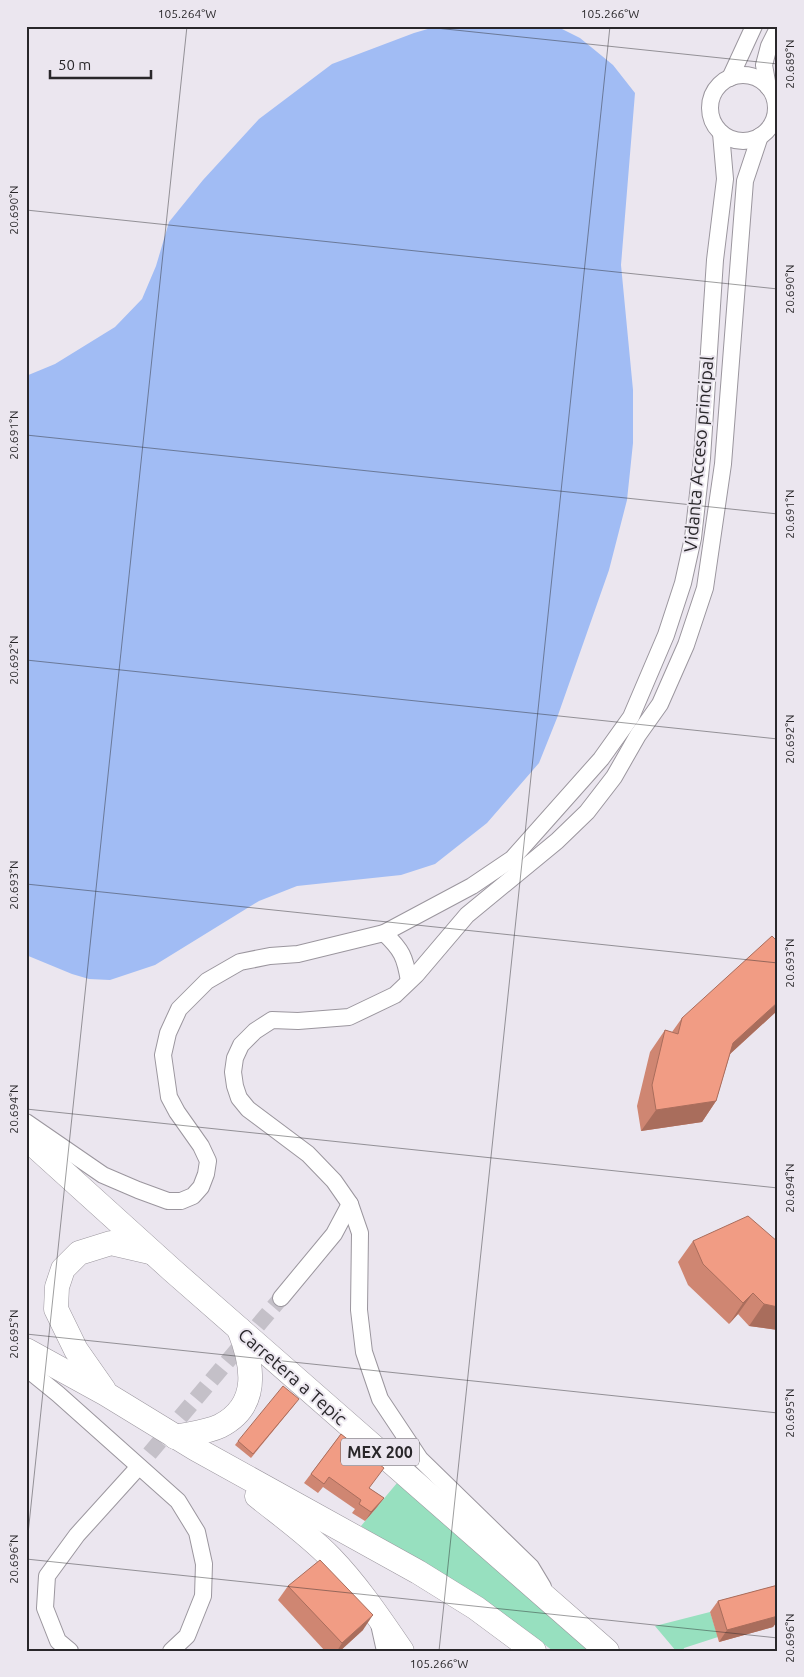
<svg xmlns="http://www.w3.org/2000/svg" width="804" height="1677" font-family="Ubuntu,sans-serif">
<rect width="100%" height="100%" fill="#ebe6ef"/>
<g fill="#97e0bf">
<path d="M397,1483L597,1651H553L526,1630L361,1526Z"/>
<path d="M710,1612L718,1637L684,1648L683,1651H676L655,1626Z"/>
</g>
<path fill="#a1bcf4" d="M438,26H556L580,38L613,65L635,93L621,265L633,390V443L627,500L609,570L557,718L539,763L487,823L435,864L401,875L297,886L259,901L155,965L110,980L89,979L72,974L26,955V376L55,364L115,327L142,299L156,266L169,222L203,180L259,119L332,64L414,33Z"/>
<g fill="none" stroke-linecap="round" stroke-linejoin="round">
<path stroke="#c4c0c8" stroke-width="16" stroke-dasharray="16 8" stroke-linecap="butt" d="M134,1472L281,1298"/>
<defs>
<g id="minor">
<circle cx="743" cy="108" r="33"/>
<path d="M730,78L754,26"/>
<path d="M768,87L764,65L769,46L778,28"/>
<path d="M384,933C402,950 405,957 409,981"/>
<path d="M26,1122L103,1175L138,1190L168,1201H181L193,1196L201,1187L206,1174L208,1161L201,1146L177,1112L169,1097L163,1055L168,1033L179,1009L207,981L240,962L270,956L298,954L384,933L472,886L512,859L601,759L631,717L666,635L683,583L693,538L702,458L715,260L725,179L721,133"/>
<path d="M281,1298L334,1234L350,1204"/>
<path d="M26,1368L58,1394L178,1501L197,1532L204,1564L203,1596L187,1636L171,1651"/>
<path d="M543,1587L531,1567L420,1459L380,1399L364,1352L359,1310L360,1233L350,1204L334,1181L308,1154L248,1109L239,1098L235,1086L233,1072L235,1058L241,1045L255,1031L272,1020L298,1021L349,1017L395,995L416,975L467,915L557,841L587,812L614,777L638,735L660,704L686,645L705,588L723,464L745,181L760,136"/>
<path d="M379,1624L385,1651"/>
<path d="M70,1651L58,1641L45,1608L47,1576L77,1535L134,1472"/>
</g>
<g id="highway">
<path d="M26,1138L172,1270L607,1651"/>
<path d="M26,1350L106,1394L196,1449L418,1572L476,1608L534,1651"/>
<path d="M104,1390L76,1350L56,1309L57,1287L63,1269L79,1253L111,1243L150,1252"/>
<path d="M175,1437C188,1434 208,1432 220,1426C261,1405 253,1364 239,1329"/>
<path d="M257,1496C282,1516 309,1535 331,1558C358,1586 380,1619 402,1651"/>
</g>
</defs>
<use href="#minor" stroke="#9b969e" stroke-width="18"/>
<use href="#highway" stroke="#9b969e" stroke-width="25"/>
<use href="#minor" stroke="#fff" stroke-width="16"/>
<use href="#highway" stroke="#fff" stroke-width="24"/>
</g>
<g fill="#cf8672">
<path d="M778,1010L730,1054L716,1101L702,1122L641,1131L637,1106L650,1052L665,1030L672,1032L682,1018Z"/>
<path d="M693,1241L778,1242V1330L749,1326L738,1314L729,1324L688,1285L678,1262Z"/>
<path d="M296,1403L251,1458L235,1445L238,1441Z"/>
<path d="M341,1434L369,1488L384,1498L377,1507L365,1521L352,1513L355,1509L323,1487L318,1493L304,1483Z"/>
<path d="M778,1585V1620L773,1627L719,1642L710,1612L718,1601Z"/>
<path d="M288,1586L363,1630L340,1651H325L278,1600Z"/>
</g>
<g fill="#a96d5c">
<path d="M778,1002V1010L718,1065L733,1043Z"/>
<path d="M716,1101L702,1122L641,1131L656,1110Z"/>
<path d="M753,1293L738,1314L729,1324L743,1303Z"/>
<path d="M764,1304L778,1307V1330L749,1326Z"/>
<path d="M384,1498L377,1507L365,1521L371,1512Z"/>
<path d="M778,1613V1620L773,1627L719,1642L727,1630Z"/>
<path d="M373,1615L363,1630L340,1651H337L342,1643Z"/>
</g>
<g fill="#f19c84" stroke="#a96d5c">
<path d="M772,936L778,942V1002L733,1043L716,1101L656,1110L652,1085L665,1030L678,1034L682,1018Z"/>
<path d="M748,1216L778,1242V1307L764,1304L753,1293L743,1303L703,1264L693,1241Z"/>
<path d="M283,1386L299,1399L253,1454L238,1441Z"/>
<path d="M341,1434L384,1468L369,1488L384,1498L371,1512L359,1504L361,1500L329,1477L324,1484L311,1474Z"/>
<path d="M320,1560L373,1615L342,1643L288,1586Z"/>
<path d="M778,1585V1616L727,1630L718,1601Z"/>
</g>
<path fill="none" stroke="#29272a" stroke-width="1" stroke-opacity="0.45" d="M417,26L778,64M26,210L778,289M26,435L778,514M26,660L778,739M26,884L778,963M26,1109L778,1188M26,1334L778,1413M26,1553L187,26M26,1559L778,1638M439,1651L610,26"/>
<g text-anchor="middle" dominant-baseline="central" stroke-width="4" stroke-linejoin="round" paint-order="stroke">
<rect fill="#ebe6ef" stroke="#636065" stroke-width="1" x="341" y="1438.5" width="78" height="27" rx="4"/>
<g font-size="16" font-weight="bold" fill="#29272a">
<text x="380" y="1452">MEX 200</text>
</g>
<g font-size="18" fill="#29272a" stroke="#ebe6ef">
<text transform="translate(698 454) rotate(-85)">Vidanta Acceso principal</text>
<text transform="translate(293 1376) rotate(41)">Carretera a Tepic</text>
</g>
</g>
<rect width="804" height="1677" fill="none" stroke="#ebe6ef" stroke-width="55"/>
<path d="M50 70v8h101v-8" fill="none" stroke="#29272a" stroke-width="2.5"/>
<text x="58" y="70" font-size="15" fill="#29272a" stroke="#ebe6ef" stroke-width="4" paint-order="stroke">50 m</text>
<rect x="28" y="28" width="748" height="1622" fill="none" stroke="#29272a" stroke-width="2"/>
<g font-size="12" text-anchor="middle" fill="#29272a">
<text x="187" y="18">105.264°W</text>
<text x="610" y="18">105.266°W</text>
<text transform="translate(790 64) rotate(-90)" y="4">20.689°N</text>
<text transform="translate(14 210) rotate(-90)" y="4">20.690°N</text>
<text transform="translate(790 289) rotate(-90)" y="4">20.690°N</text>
<text transform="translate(14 435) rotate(-90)" y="4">20.691°N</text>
<text transform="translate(790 514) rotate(-90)" y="4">20.691°N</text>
<text transform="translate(14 660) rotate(-90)" y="4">20.692°N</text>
<text transform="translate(790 739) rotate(-90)" y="4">20.692°N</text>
<text transform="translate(14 885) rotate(-90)" y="4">20.693°N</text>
<text transform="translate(790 963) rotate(-90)" y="4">20.693°N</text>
<text transform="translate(14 1109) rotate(-90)" y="4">20.694°N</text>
<text transform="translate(790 1188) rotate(-90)" y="4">20.694°N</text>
<text transform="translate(14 1334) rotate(-90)" y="4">20.695°N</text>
<text transform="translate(790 1413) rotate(-90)" y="4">20.695°N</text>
<text transform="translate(14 1559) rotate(-90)" y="4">20.696°N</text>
<text transform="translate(790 1638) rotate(-90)" y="4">20.696°N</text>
<text x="439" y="1668">105.266°W</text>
</g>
</svg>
